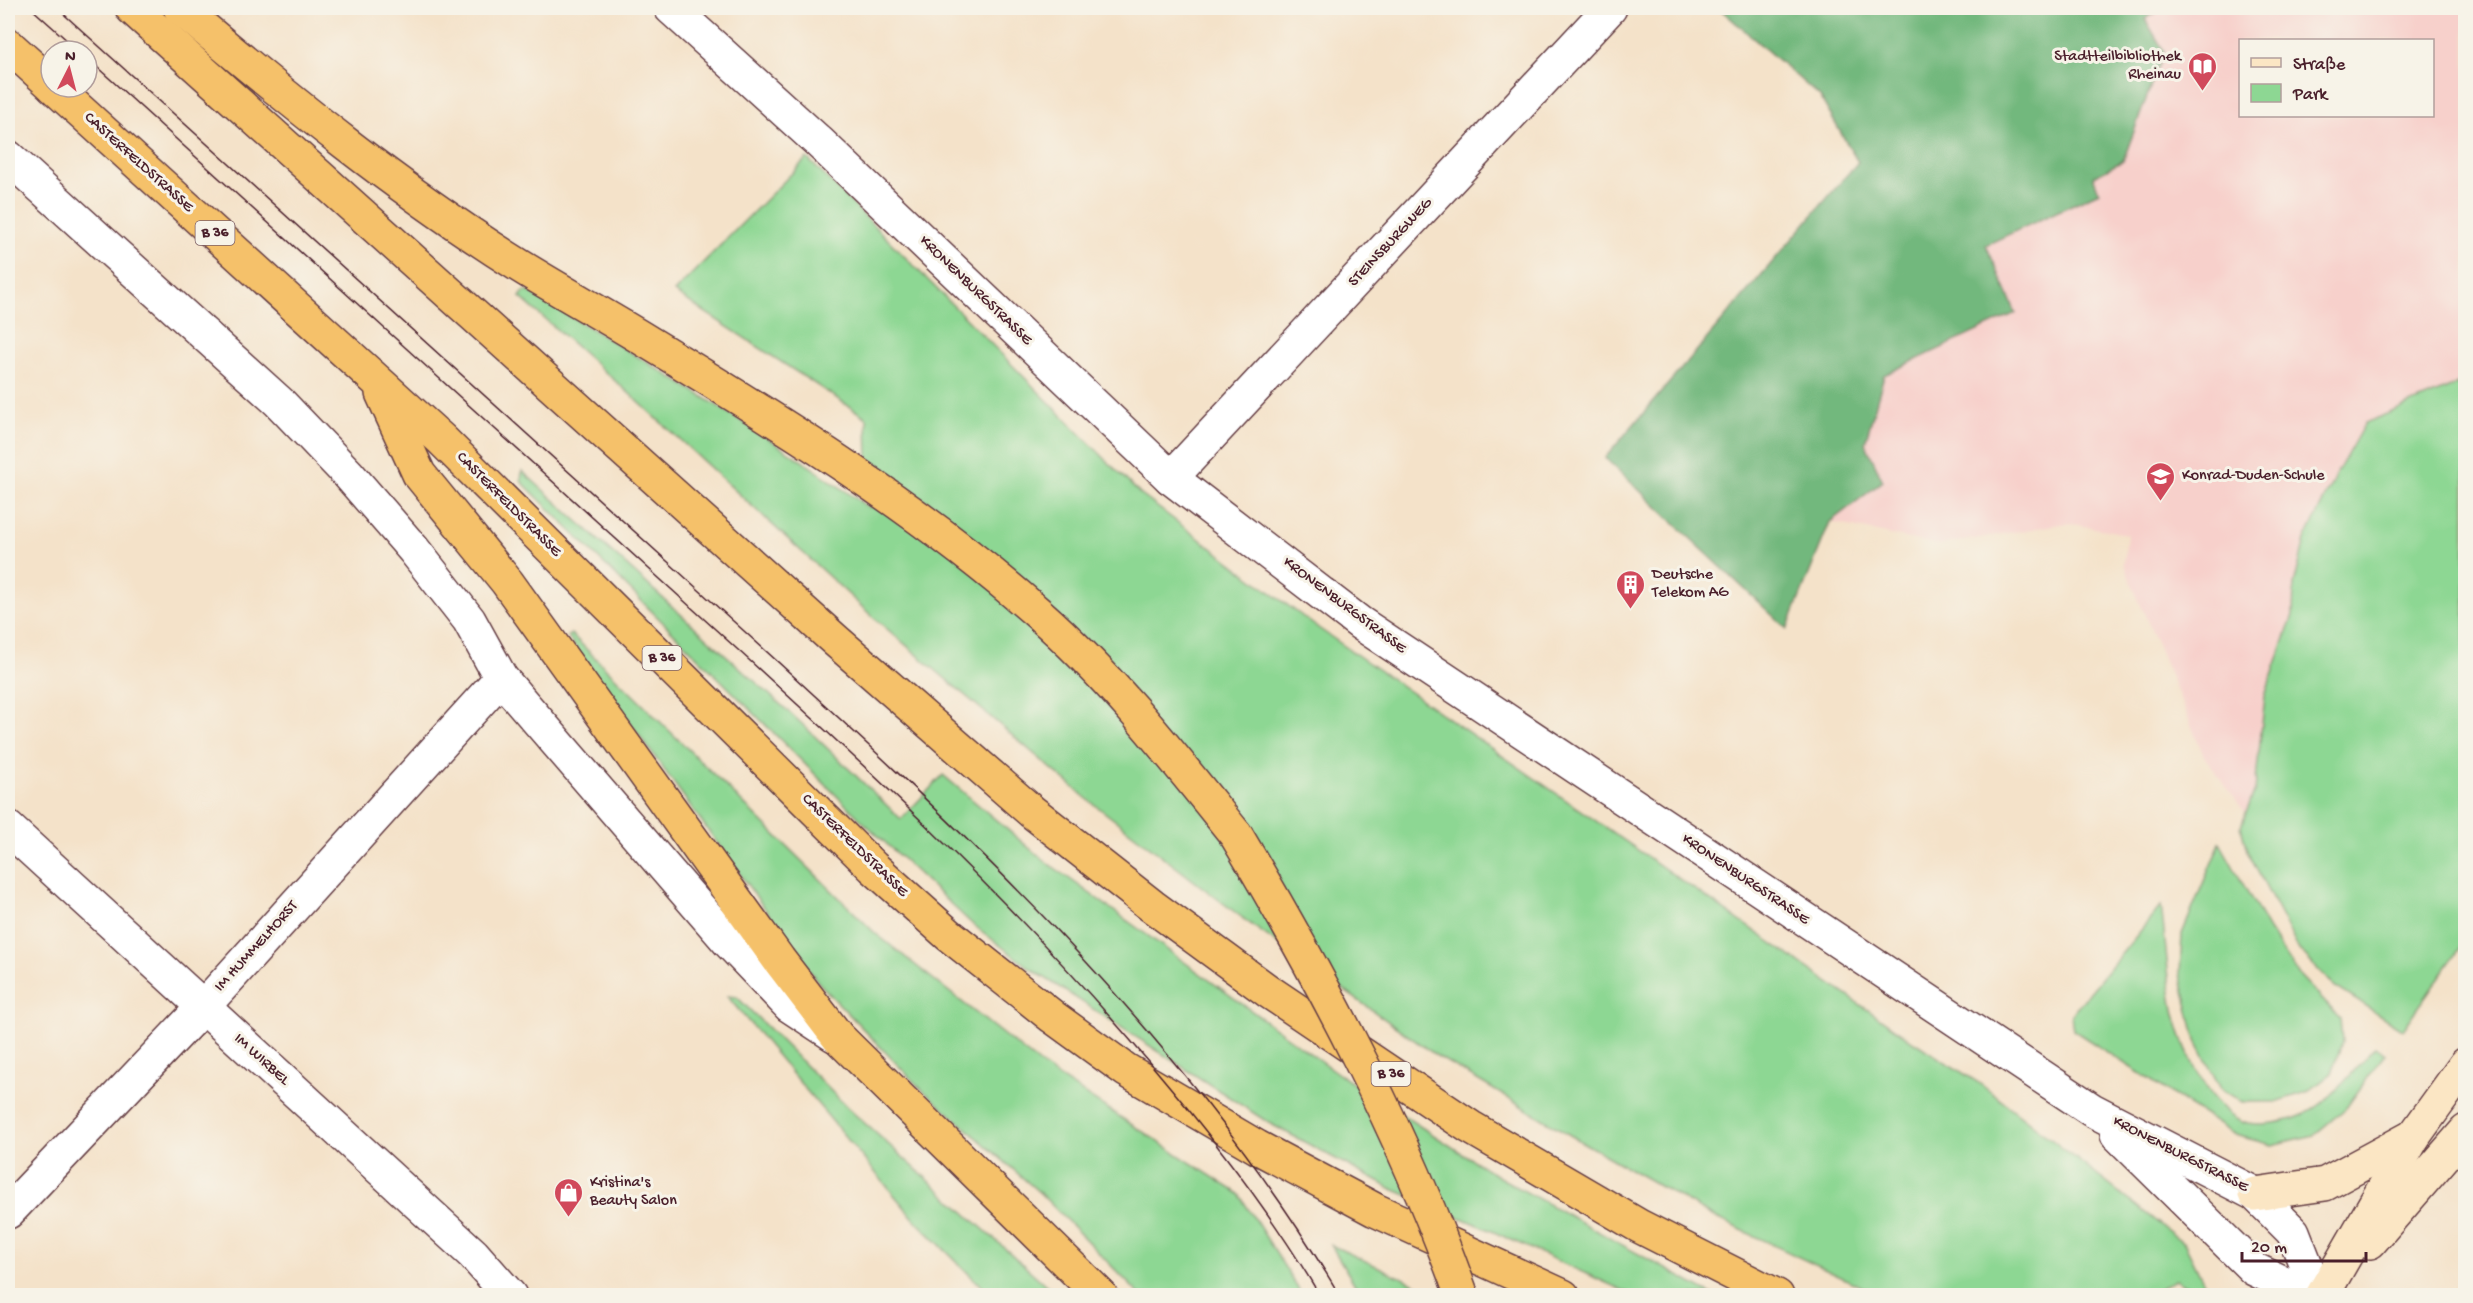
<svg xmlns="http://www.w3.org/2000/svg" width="2473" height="1303" font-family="'Gochi Hand',sans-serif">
<rect width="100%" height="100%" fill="#f7f3e8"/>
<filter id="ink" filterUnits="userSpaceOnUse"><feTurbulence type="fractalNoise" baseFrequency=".0167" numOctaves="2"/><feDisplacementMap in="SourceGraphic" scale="12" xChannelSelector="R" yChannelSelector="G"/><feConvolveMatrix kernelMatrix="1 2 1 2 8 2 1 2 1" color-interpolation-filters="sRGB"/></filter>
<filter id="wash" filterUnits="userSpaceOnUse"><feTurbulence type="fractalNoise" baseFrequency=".008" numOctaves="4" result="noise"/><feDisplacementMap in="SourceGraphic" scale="24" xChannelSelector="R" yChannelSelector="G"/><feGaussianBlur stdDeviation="1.35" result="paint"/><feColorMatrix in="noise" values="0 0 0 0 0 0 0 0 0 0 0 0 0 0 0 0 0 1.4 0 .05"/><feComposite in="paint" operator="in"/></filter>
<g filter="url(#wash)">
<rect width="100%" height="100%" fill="#f4e2c9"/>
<path fill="#f7d0cb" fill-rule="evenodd" d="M2159,8H2465V937L2403,1030L2204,756L2124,565L2127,534L2067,523L1938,545L1830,522L1883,481L1865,443L1884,374L2014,313L1985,245L2099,192L2092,176L2145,19ZM2240,40H2432V116H2240Z"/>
<g fill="#8dd793" stroke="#6c7b5f" stroke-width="1.5">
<path d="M807,158L1140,494L1314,625L1914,1042L1979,1083L2185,1244L2210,1295H2201L2175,1279L2152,1295H1879L1716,1218L1575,1138L1437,1056L1253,926L1086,798L873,617L630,394L520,297L524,291L530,292C645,361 761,429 869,508L867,418L674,292Z"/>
<path d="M2465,381V940L2403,1030L2334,986L2299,950L2247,851L2241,826L2255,790L2265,696L2293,615L2294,585L2305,540L2334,478L2365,423Z"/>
<path d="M522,471L800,722L901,819L943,775L1041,858L1340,1075L1499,1177L1713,1295H1633L1485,1228L1390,1188L1269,1123L1028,967L971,923L859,818L521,481Z"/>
<path d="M571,634L875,933L1049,1071L1239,1194L1302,1295H1140L1040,1193L918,1086L818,982L570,640L568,636Z"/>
<path d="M2220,843L2269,930L2299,975L2340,1018L2342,1042L2332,1073L2309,1091L2276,1102H2242L2221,1089L2196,1041L2180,974L2182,934Z"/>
<path d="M2161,906C2166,940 2167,980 2175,1014C2183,1048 2211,1114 2248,1123C2262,1126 2285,1122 2298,1117C2327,1107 2354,1070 2375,1047L2385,1054L2346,1108L2314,1135L2272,1145L2235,1135L2073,1030L2071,1015Z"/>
<path d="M727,996L737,997L850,1110L1057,1295H990L916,1221Z"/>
<path d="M1331,1245L1424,1288L1426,1295H1361Z"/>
</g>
<path fill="#72b87d" stroke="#5e6c54" stroke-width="1.5" d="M1719,8L2160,9L2145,19L2164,51L2123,161L2093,176L2099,192L1986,245L2016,313L1884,375L1865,443L1883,481L1830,522L1787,629L1605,458L1858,162L1820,97Z"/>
</g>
<g filter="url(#ink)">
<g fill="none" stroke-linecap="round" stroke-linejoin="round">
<defs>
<g id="minor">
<path d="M671,8L819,142L1171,478L1360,623L2092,1110L2255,1194L2293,1232L2318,1296"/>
<path d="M8,157L279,402L349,475L414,550L469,620L501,678L728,941L790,1006L834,1035"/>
<path d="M1171,478L1610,8"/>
<path d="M8,828L473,1254L510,1296"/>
<path d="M2117,1134L2254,1269L2310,1296"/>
<path d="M8,1212L203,1007L501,678"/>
</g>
<g id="secondary">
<path d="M2255,1194L2325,1184L2414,1136"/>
<path d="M2370,1242L2466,1131"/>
<path d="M2322,1296L2414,1136L2466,1064"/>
</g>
<g id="trunk">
<path d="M132,8L835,640L1031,811L1152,906L1268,991L1470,1127L1639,1226L1777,1296"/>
<path d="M180,8C288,100 399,190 520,266C562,292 606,316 648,342C783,424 919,508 1038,613C1112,678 1174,758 1236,835"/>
<path d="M8,45L51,84"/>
<path d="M54,87L441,439L873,867L949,935L1053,1017L1126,1070L1257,1147L1375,1210L1563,1296"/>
<path d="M382,393L419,474L507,582L779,960L838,1037L1101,1296"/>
</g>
</defs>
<use href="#minor" stroke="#643c43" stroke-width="36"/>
<use href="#secondary" stroke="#643c43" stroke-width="36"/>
<use href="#trunk" stroke="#643c43" stroke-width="36"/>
<use href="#minor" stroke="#fff" stroke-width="33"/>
<use href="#secondary" stroke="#fbe6c4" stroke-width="33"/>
<use href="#trunk" stroke="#f5c16b" stroke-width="33"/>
<g stroke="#4a1f2b" stroke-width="1.5">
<path d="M31,8L79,51"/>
<path d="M57,8C268,198 478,389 688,580C925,796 1175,1016 1340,1296"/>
<path d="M87,58C289,242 491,425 693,609C854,755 1015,902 1154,1068C1215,1140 1273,1215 1320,1296"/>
</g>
<defs>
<path id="trunk-bridge" d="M1236,835C1324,983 1404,1134 1462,1296"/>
</defs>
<use href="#trunk-bridge" stroke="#643c43" stroke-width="36" stroke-linecap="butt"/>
<use href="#trunk-bridge" stroke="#f5c16b" stroke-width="33"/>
</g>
</g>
<defs>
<symbol id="library-pin" viewBox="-11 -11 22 30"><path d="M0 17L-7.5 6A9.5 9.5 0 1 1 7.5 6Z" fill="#d1495b" stroke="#f7f3e8"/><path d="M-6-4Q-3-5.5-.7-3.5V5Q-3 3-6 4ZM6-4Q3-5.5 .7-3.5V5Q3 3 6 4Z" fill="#fff"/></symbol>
<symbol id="school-pin" viewBox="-11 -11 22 30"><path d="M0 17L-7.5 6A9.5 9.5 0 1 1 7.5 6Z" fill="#d1495b" stroke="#f7f3e8"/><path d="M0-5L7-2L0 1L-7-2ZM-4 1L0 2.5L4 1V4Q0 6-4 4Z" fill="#fff"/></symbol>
<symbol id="building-pin" viewBox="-11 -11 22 30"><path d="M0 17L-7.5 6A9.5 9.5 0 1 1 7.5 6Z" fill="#d1495b" stroke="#f7f3e8"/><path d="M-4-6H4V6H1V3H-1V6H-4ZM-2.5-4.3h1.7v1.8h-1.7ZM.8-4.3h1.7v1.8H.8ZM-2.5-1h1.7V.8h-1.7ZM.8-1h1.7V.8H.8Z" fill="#fff"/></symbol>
<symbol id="shop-pin" viewBox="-11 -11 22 30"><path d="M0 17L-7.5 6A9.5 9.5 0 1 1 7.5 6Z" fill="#d1495b" stroke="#f7f3e8"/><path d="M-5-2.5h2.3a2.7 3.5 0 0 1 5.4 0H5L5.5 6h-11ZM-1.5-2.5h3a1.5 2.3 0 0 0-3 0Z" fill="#fff"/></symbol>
</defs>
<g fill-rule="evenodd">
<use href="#library-pin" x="2186" y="50" width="33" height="45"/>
<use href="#school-pin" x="2144" y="460" width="33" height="45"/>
<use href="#building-pin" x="1614" y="568" width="33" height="45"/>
<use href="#shop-pin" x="552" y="1176" width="33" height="45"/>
</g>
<g text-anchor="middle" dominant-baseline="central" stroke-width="6" stroke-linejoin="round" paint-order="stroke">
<g fill="#f7f3e8" stroke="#7e5f64" stroke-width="1.5">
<rect x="195.5" y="221" width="39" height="24" rx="4.5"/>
<rect x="642.5" y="646" width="39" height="24" rx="4.5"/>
<rect x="1371.5" y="1062" width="39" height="24" rx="4.5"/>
</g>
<g font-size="15" font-weight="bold" fill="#4a1f2b">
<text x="215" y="233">B 36</text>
<text x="662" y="658">B 36</text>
<text x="1391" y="1074">B 36</text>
</g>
<g font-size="16" fill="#4a1f2b" stroke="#f7f3e8" text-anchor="start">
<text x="2181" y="57" text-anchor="end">Stadtteilbibliothek<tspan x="2181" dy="18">Rheinau</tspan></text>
<text x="2182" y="476">Konrad-Duden-Schule</text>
<text x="1652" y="575">Deutsche<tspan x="1652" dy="18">Telekom AG</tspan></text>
<text x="590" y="1183">Kristina's<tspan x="590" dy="18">Beauty Salon</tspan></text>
</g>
<g font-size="16" fill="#4a1f2b" stroke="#f7f3e8">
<text transform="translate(138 163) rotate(42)">CASTERFELDSTRASSE</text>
<text transform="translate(1391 243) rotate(-47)">STEINSBURGWEG</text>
<text transform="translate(975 291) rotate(44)">KRONENBURGSTRASSE</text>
<text transform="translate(508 505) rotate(45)">CASTERFELDSTRASSE</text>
<text transform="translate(1344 606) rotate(37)">KRONENBURGSTRASSE</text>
<text transform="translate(854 846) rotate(44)">CASTERFELDSTRASSE</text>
<text transform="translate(1745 880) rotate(34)">KRONENBURGSTRASSE</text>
<text transform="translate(257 947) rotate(-48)">IM HUMMELHORST</text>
<text transform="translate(261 1060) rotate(42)">IM WIRBEL</text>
<text transform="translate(2180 1155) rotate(27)">KRONENBURGSTRASSE</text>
</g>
</g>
<rect width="2473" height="1303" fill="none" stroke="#f7f3e8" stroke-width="30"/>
<rect x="2239" y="39" width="195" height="78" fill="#f7f3e8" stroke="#b29e9c" stroke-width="1.5"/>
<rect x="2251" y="58" width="30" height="9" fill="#fbe6c4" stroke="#b29e9c" stroke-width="1.5"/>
<text x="2293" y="69" font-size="18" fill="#4a1f2b">Straße</text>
<rect x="2251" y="84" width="30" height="18" fill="#8dd793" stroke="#b29e9c" stroke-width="1.5"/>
<text x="2293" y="99" font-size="18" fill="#4a1f2b">Park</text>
<g transform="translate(69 69) rotate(6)"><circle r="28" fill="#f7f3e8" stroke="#b29e9c" stroke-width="1.5"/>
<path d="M0-4.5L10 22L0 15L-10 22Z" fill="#d1495b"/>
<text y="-9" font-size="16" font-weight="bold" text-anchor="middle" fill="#4a1f2b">N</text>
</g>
<path d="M2242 1252v9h124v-9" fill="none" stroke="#4a1f2b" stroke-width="3"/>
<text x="2251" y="1252" font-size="18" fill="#4a1f2b" stroke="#f7f3e8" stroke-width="4.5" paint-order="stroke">20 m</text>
</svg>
